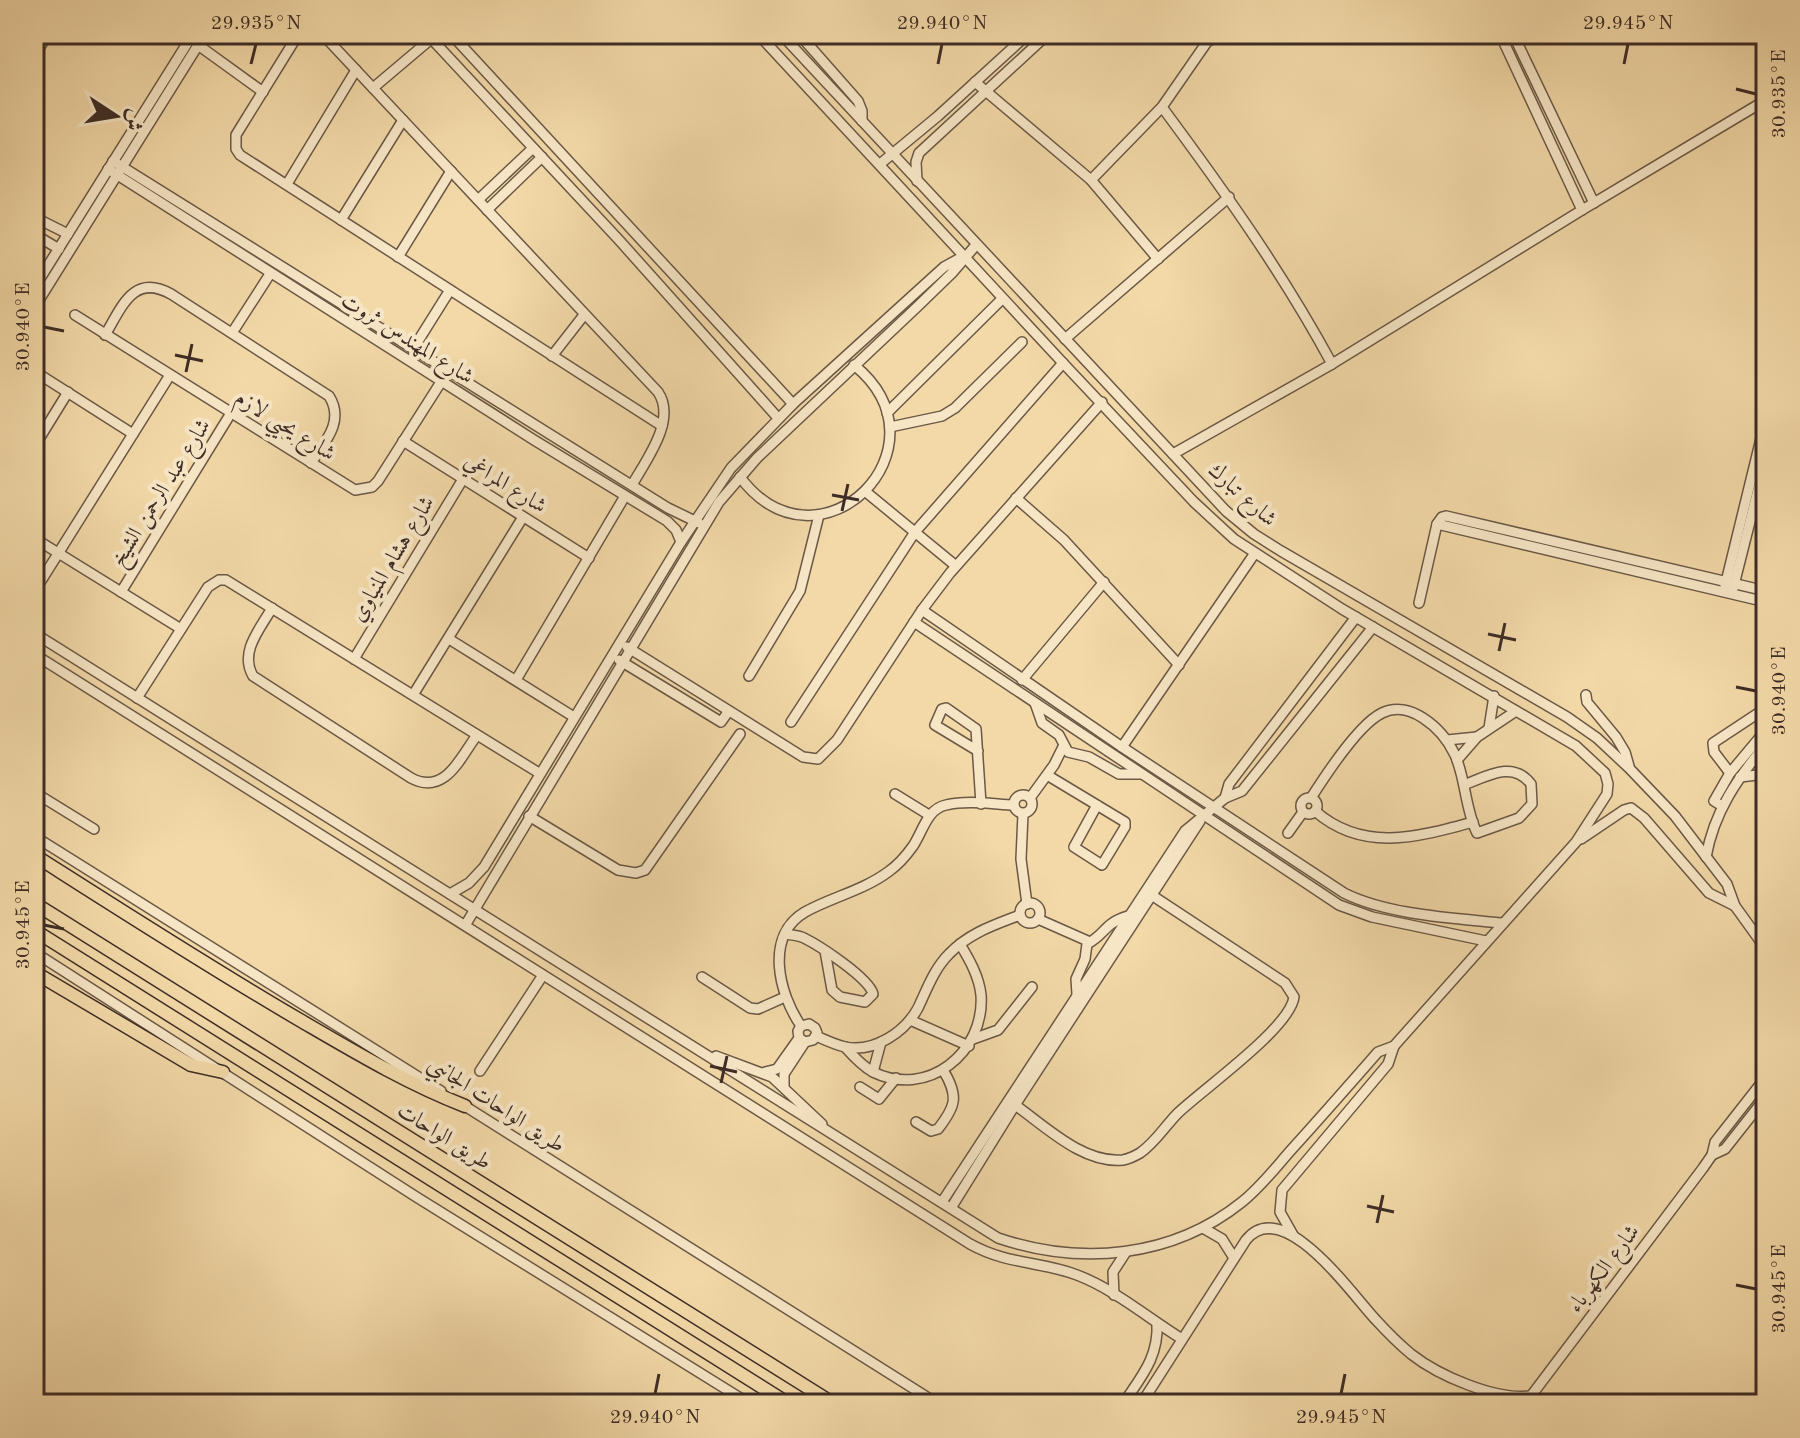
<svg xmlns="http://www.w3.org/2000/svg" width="1800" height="1438" font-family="'Old Standard TT',Amiri,serif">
<rect width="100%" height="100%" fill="#f3d9a8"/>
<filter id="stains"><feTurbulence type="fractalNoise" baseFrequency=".0025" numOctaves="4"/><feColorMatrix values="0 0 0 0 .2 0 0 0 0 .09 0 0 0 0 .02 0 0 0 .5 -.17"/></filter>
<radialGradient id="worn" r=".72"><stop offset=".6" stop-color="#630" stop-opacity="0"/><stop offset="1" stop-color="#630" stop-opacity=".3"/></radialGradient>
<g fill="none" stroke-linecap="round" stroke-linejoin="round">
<defs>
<g id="minor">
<path d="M309,34L296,38L236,135V149L240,155L662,426"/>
<path d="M313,34L326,38L658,392C677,420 646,460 632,485"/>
<path d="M427,34L619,240L778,418"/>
<path d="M451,34L793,404"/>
<path d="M781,34L1226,511L1254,534L1281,551L1567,717L1597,738L1629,768L1675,816L1727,884L1735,906L1766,949"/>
<path d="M799,34L858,101L862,111V121"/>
<path d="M1500,34L1582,210"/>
<path d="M1513,34L1594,203"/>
<path d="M808,44L818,34"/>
<path d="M198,45L263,92"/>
<path d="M34,57L48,34"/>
<path d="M975,82L1091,180L1158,259"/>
<path d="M373,88L431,39"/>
<path d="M1162,107C1225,192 1282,272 1332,364"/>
<path d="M113,161L668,508L699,523"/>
<path d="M880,164L938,116L1028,34"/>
<path d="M108,169L534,440L667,521L676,530L681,542"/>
<path d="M1091,180L1162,107L1207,42L1223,34"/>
<path d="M917,181L916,162L919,153L1048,34"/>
<path d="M287,184L356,70"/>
<path d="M478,200L533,148"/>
<path d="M487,210L542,157"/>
<path d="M34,217L68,234"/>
<path d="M341,220L403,120"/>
<path d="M34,234L59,249"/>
<path d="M398,257L451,171"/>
<path d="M34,288L193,34"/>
<path d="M34,308L205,34"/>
<path d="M75,315L355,490L372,487L378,481L441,382"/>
<path d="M232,333L270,274"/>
<path d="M105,335C122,307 133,273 171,294L329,396C345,421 325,442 311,463"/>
<path d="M1065,339L1229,197"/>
<path d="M413,349L450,290"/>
<path d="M552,356L584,315"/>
<path d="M34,371L133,434"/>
<path d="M887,413L1002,299"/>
<path d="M890,427L942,416L955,408L1022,342"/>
<path d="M403,441L589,558"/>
<path d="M34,447L68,392"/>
<path d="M1173,454L1332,364L1582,210L1766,100"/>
<path d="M740,477C819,582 955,447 854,365"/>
<path d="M866,492L956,566"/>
<path d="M1016,498L1064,540L1179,665"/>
<path d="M1437,524L1766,602"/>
<path d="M34,538L181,629"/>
<path d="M1725,586L1766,418"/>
<path d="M1733,589L1766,458"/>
<path d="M34,592L170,375"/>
<path d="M121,592L231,413"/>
<path d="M1419,603L1437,524L1442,517L1446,516L1766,591"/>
<path d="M272,608C260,629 239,652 253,676L411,778C445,796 460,758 477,735"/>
<path d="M922,610L1122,747L1344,893C1388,915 1453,918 1502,923"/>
<path d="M1356,617L1229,784L1225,798L1242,791L1373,627"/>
<path d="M914,622L1339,905L1372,917L1486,941"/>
<path d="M34,633L998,1238C1081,1266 1172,1258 1242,1202C1261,1187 1276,1167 1292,1149C1321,1117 1349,1085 1378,1052L1394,1046L1576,842L1607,794L1608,784L1605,773L1576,746L1342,609L1234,539L1194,502L1063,363L758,34"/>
<path d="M449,639L574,717"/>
<path d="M627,647L803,757L818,759L837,740L922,610L950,573L1102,402"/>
<path d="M34,654L970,1244C1008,1265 1040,1261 1077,1275C1114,1289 1148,1318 1182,1339"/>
<path d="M354,659L463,479"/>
<path d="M619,660L721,722L728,712"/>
<path d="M749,676L800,591L819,515"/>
<path d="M516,680L625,496"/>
<path d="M1022,680L1104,582"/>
<path d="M413,695L523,517"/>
<path d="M1586,695L1587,702L1616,737L1625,752L1629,766"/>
<path d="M137,698L208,587L219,580H226L539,773"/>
<path d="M1035,703L1042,723L1059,735L1068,752L1089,757L1119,774H1140"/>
<path d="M791,722L915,532L1063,363"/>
<path d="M1489,728L1494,696"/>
<path d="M1447,740L1477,737"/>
<path d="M1122,747L1255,553"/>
<path d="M978,751L935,725L942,709L946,708L976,729L981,804"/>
<path d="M1457,760L1477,737L1516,711"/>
<path d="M1730,773L1714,752L1713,743L1766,708"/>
<path d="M1047,775L1125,822V827L1102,865L1074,847L1097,805"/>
<path d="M1740,777L1766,774"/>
<path d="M34,792L94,829"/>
<path d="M895,794L929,815"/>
<circle cx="1023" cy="804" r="9"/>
<circle cx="1309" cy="806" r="8"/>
<path d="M1030,798L1054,765L1063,747"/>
<path d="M1311,798C1325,776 1359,724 1382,713C1396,706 1411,710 1423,718C1437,727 1448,740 1455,755C1466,780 1465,809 1477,833L1519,818L1532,804L1531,784C1513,760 1487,776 1464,785"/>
<path d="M1722,806L1714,801L1730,773L1766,730"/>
<path d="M1315,811C1363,853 1418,837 1473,822"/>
<path d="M1023,814L1021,859L1027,904"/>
<path d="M529,816L618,870L636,873L645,870L740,734"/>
<path d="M1288,833L1303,812"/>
<path d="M34,836L441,1091"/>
<path d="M1581,839L1624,810L1631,808L1644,818L1709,893L1735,906"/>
<path d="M1706,857C1714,812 1737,779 1766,744"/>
<path d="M450,894L469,883L484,867L681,542L731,468L793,404L944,267L964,256"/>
<circle cx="1030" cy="913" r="10"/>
<path d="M1038,919L1090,942"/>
<path d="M466,924L719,502L757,458L917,307L952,273L976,245"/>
<path d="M785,934C791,935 798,935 804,938C820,946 869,978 873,994L865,1002L840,997L832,990L825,951"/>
<path d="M34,952L418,1198L750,1404"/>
<path d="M702,977L750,1008L758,1009L785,997"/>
<path d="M1077,994L1076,979L1085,959L1087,944C1106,934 1104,923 1128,916"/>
<path d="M910,1020L969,1046"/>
<path d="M801,1026C779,994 764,936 805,912C832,897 862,891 888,872C898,865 906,856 913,846C923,831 927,809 946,805C967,800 992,804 1014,805"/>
<path d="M816,1036C825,1040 836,1045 845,1047C874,1053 905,1032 918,1008C927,989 934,969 949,954C969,933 994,925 1020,915"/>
<path d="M973,1039L998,1030L1032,987"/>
<path d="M845,1047C853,1056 862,1066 873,1072C928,1099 985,1052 981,995C979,976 969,959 960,944"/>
<path d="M716,1056L772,1077L822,1124"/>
<path d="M480,1071L543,975"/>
<path d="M765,1072L777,1069L799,1038L798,1031L801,1026L809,1024L815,1028L817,1033L813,1040L805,1042L799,1038"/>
<path d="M873,1072L881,1042"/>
<path d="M784,1087V1074L805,1042"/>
<path d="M860,1087L879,1099L896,1078"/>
<path d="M460,1103L938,1404"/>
<path d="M1015,1105C1045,1126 1083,1164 1123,1160C1128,1159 1135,1156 1140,1153C1155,1143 1165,1126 1178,1113C1203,1089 1290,1028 1294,997L1285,983L1153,896"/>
<path d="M916,1122L931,1131L938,1129C956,1106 959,1096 943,1070"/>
<path d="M1712,1155L1725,1149L1766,1097"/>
<path d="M942,1202L1185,831L1225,798"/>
<path d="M951,1208L1015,1105L1200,821"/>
<path d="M1203,1228L1222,1239L1234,1258"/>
<path d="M1293,1235L1280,1212L1282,1190L1388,1064L1394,1046"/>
<path d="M1114,1295L1113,1272L1126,1252"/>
<path d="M1123,1404C1141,1377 1159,1357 1157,1323"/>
<path d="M1141,1404L1246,1240C1283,1194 1353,1296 1376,1320C1387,1332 1399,1344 1411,1354C1439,1376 1495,1400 1530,1396"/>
<path d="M1525,1404L1703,1168L1712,1155L1715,1142L1766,1077"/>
</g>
<g id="highway">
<path d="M34,855C122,911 209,967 298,1019C353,1051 406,1083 465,1106"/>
<path d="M34,903L834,1404"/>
<path d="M34,930L789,1404"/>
<path d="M34,972L191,1065L223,1072"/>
</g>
</defs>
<use href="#minor" stroke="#6b5846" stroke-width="12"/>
<use href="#highway" stroke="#3e2d26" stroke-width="15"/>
<use href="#minor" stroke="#f7e6c6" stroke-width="9"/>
<use href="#highway" stroke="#f3d9a8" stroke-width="12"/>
</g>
<path fill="none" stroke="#3e2d26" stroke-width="3" d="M251,64L256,44M938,64L942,44M1624,64L1628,44M1736,89L1756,94M44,327L64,331M175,355L203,361M186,372L192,344M832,495L859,500M842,511L848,484M1488,634L1516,640M1499,651L1505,623M1736,687L1756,691M44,925L64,929M710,1066L737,1072M721,1083L727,1056M1367,1206L1394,1212M1377,1223L1383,1195M1736,1285L1756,1289M655,1394L659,1374M1341,1394L1345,1374"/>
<g text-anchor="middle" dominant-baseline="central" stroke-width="8" stroke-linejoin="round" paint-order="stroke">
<g font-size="22" fill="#3e2d26" stroke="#f7e6c6">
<text transform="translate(407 339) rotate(32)">شارع المهندس ثروت</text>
<text transform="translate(285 426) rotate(32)">شارع يحيي لازم</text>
<text transform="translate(505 484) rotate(32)">شارع المراغي</text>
<text transform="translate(161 493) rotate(-58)">شارع عبد الرحمن الشيخ</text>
<text transform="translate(1242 495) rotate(42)">شارع تبارك</text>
<text transform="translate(393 559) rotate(-59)">شارع هشام المنياوي</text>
<text transform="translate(496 1105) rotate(33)">طريق الواحات الجانبي</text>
<text transform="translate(444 1137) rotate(32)">طريق الواحات</text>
<text transform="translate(1604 1269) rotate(-53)">شارع الكهرباء</text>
</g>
</g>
<rect width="1800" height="1438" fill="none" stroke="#f3d9a8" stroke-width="88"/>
<g transform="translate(116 116) rotate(102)" stroke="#f7e6c6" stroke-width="6" paint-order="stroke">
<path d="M0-6L14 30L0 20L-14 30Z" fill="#3e2d26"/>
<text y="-12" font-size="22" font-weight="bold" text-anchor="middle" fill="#3e2d26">ش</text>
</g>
<rect x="44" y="44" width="1712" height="1350" fill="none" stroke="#3e2d26" stroke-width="3"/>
<g font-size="20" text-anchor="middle" fill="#3e2d26">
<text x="256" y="29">29.935°N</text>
<text x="942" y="29">29.940°N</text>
<text x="1628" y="29">29.945°N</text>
<text transform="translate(1778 94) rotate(-90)" y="7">30.935°E</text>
<text transform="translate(22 327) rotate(-90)" y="7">30.940°E</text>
<text transform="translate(1778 691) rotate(-90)" y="7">30.940°E</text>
<text transform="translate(22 925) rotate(-90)" y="7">30.945°E</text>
<text transform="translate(1778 1289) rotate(-90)" y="7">30.945°E</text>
<text x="655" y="1423">29.940°N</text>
<text x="1341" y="1423">29.945°N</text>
</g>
<rect width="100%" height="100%" filter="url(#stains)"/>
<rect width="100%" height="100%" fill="url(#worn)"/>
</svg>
